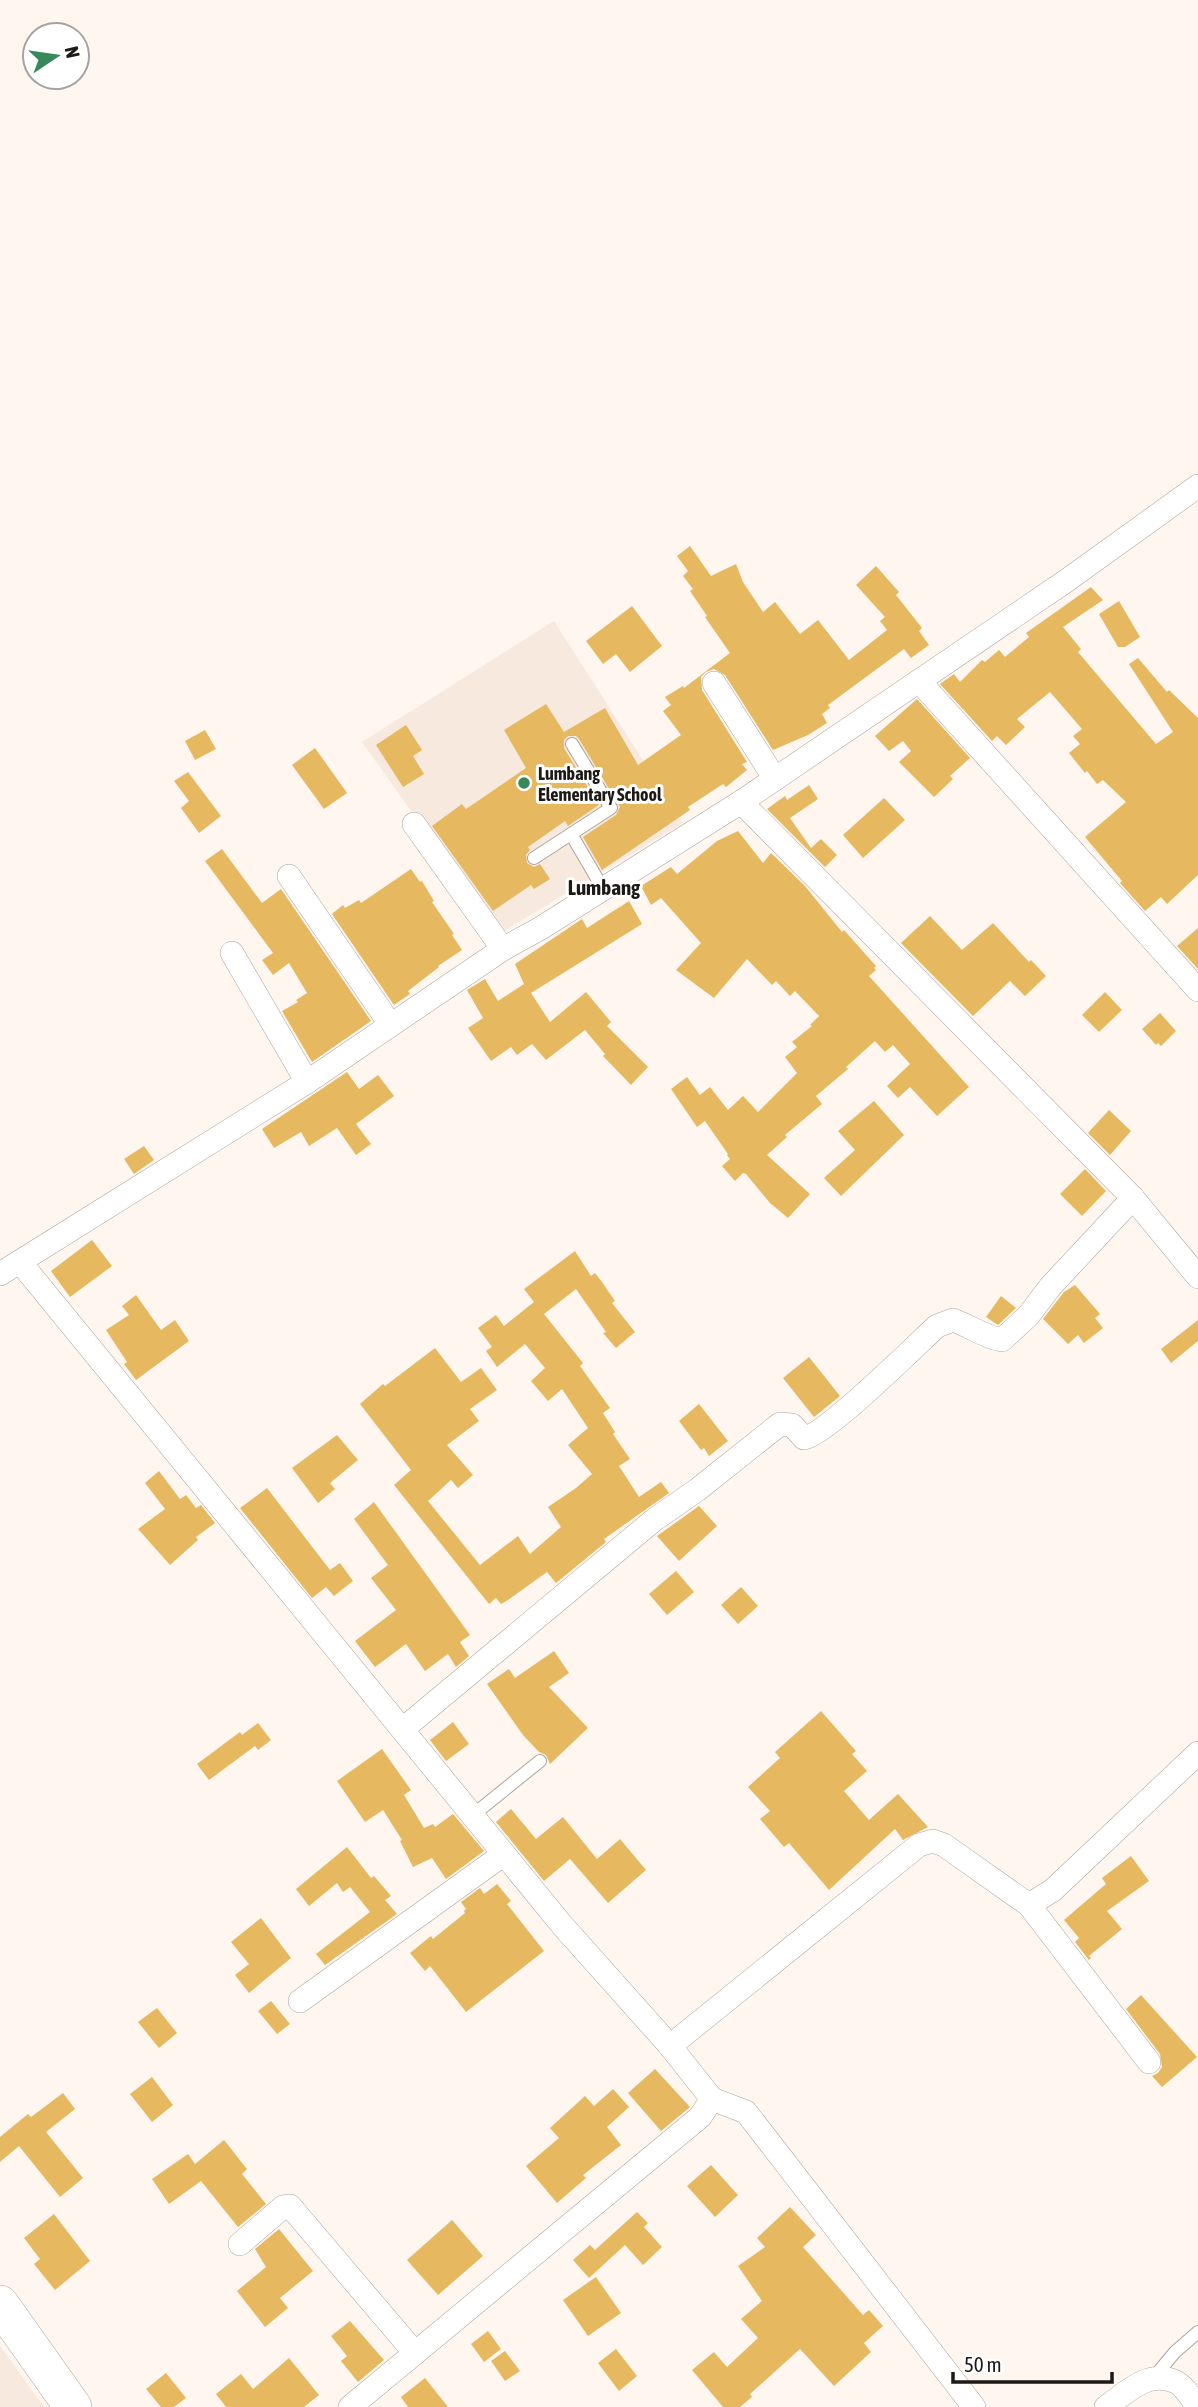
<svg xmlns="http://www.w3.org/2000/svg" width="1198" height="2407" font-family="'Asap Condensed',sans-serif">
<rect width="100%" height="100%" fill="#fef6ef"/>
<g fill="#f7e9dd">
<path d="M554,621L683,823L499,934L362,742Z"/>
<path d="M0,2346L44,2407H0Z"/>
</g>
<g fill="#e6b960">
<path d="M690,546L711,576L736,564L743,582L763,612L775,602L800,634L818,620L849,660L887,630L880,621L885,617L856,585L876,566L899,592L896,595L922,628L919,631L929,645L911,658L904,649L828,705L830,708L822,714L827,723L808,735L773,750L725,675L714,669L706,672L701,677L702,690L747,762L742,764L747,770L726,787L723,784L688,807L690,810L602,870L583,837L616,815L620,807L579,739L576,736H568L564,740V748L599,805L568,826L565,821L528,847L530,850L526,855L527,863L534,867L540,864L550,879L534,889L531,885L493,911L432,826L462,804L466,809L526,768L504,730L546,704L564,732L605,708L638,765L681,735L663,711L671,705L665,697L683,686L684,688L730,653L705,617L707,616L690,591L693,589L683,576L688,571L677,556Z"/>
<path d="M1091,587L1103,600L1063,627L1081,649L1078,652L1156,744L1173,732L1129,664L1138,658L1167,692L1169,690L1198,718V875L1167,904L1161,897L1145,911L1120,883L1122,881L1085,837L1126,802L1103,780L1097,784L1087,771L1085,773L1069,753L1080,744L1073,736L1082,729L1050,692L1017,719L1025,727L1006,745L997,736L992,741L940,684L954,674L960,682L982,660L985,662L999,650L1005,657L1029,637L1026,633Z"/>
<path d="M1119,601L1140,637L1125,647H1118L1099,614Z"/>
<path d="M632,606L662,646L630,672L616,654L603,664L586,641Z"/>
<path d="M917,699L970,758L950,776L953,779L934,797L899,762L911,751L903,741L889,751L875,736Z"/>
<path d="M406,725L422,750L413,756L424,774L403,787L376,745Z"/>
<path d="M205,730L216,749L195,760L185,741Z"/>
<path d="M315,748L347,793L324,809L292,765Z"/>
<path d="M188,772L221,816L199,833L181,808L189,801L174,781Z"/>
<path d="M809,785L818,799L790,818L811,848L821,839L837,855L825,867L767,809L785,796L787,800Z"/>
<path d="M884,798L905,820L863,858L843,835Z"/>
<path d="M738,831L763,863L771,853L805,886L842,932L844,930L876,966L874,968L876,970L869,976L969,1087L937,1116L910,1087L898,1098L887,1086L910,1064L893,1045L885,1052L875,1041L846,1067L848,1069L816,1096L822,1104L785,1135L787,1137L767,1155L810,1194L788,1218L770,1203L746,1174L743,1173L735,1181L722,1166L730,1159L727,1155L728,1154L705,1121L697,1127L671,1089L687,1077L700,1095L710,1087L728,1110L743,1096L758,1112L797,1073L785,1057L797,1047L792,1042L812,1026L810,1025L819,1016L795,991L790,996L776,981L772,985L747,959L714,998L676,970L701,943L661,898L651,905L641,886L671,867L677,874L717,841Z"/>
<path d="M222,849L262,903L281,889L371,1021L312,1062L282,1011L298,1002L296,1000L307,993L289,963L273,975L262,960L273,953L205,861Z"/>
<path d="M411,869L420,882L422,881L434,901L432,902L454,934L452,935L462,950L438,966L439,967L408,991L410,994L394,1005L332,914L343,905L345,908L359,900L361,903Z"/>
<path d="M629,901L642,924L531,993L550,1022L586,992L611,1022L607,1026L648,1067L631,1085L603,1056L605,1054L585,1030L546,1060L532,1044L517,1055L511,1047L491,1061L468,1028L483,1018L467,990L485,979L498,1001L524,984L515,964L582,919L587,928Z"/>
<path d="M930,916L962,950L993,923L1029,962L1031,960L1046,976L1025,996L1010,981L973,1016L901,943Z"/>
<path d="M1198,928V969L1177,946Z"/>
<path d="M1105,992L1122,1010L1099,1032L1082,1015Z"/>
<path d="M1160,1013L1176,1031L1161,1046L1158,1043L1156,1045L1142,1029Z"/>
<path d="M347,1072L359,1089L378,1075L394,1096L356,1124L371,1144L356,1155L337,1128L309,1146L301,1132L274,1148L262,1129Z"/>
<path d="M874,1101L904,1135L841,1196L824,1178L855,1150L838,1131Z"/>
<path d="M1109,1110L1131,1131L1110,1155L1088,1133Z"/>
<path d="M144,1146L154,1160L134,1174L124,1159Z"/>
<path d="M1085,1169L1106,1191L1082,1216L1060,1194Z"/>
<path d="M92,1240L112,1266L70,1297L51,1271Z"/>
<path d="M575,1251L591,1276L595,1273L602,1282L615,1301L612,1303L635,1332L616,1348L603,1333L606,1332L576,1289L544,1314L583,1363L580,1366L610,1408L603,1413L615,1432L613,1434L630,1459L619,1466L639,1497L661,1482L669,1493L604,1539L606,1542L556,1583L547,1572L508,1600L501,1604L496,1598L489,1604L394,1485L411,1470L360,1404L383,1384L385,1386L435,1348L461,1382L481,1368L497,1390L470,1409L479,1421L447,1445L473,1475L458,1488L451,1480L428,1501L480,1565L518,1536L530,1554L561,1527L548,1507L576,1488L592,1474L568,1445L588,1428L562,1389L548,1401L531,1381L545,1368L525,1344L497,1367L486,1351L492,1347L478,1328L496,1315L504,1326L534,1302L524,1289Z"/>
<path d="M1075,1285L1100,1314L1095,1318L1103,1328L1084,1343L1078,1335L1068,1344L1043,1319L1064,1292Z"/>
<path d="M136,1295L161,1330L175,1320L189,1341L136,1380L124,1364L127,1362L106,1330L129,1315L122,1306Z"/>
<path d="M1001,1296L1016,1308L998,1325L986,1317Z"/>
<path d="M1198,1320V1341L1171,1363L1161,1349Z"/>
<path d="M809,1357L840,1396L814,1417L783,1378Z"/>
<path d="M699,1404L728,1441L709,1456L704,1448L701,1450L679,1421Z"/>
<path d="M337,1435L358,1460L330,1483L335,1489L318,1503L292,1468Z"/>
<path d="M159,1471L180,1499L186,1495L196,1508L201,1505L215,1523L196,1537L198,1540L170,1565L138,1529L165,1509L145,1483Z"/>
<path d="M267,1488L330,1570L340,1563L353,1581L334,1596L326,1587L312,1598L240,1508Z"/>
<path d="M374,1502L470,1635L460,1642L469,1656L456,1667L448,1654L425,1671L406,1644L375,1667L355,1641L396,1610L371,1578L388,1565L354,1519Z"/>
<path d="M699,1506L717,1526L679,1561L657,1536Z"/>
<path d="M676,1571L694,1592L667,1615L649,1594Z"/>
<path d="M741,1587L758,1606L738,1624L721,1605Z"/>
<path d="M554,1651L569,1673L549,1687L588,1728L550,1764L546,1755L539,1752L523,1735L487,1684L509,1669L515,1678Z"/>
<path d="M821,1711L856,1751L852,1754L867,1771L844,1791L869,1820L898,1794L928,1827L903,1840L895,1829L829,1890L789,1843L784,1847L760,1819L770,1811L748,1787L780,1758L775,1752Z"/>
<path d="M453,1722L469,1744L446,1761L430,1740Z"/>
<path d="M258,1723L271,1740L258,1750L255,1746L209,1780L197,1764L240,1732L242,1735Z"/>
<path d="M382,1749L411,1790L404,1795L424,1828L433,1824L435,1827L453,1814L484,1851L446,1879L432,1858L413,1867L400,1841L402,1840L383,1810L365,1822L337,1781Z"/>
<path d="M511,1809L536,1839L563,1817L597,1859L620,1839L646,1870L608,1903L570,1859L544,1881L496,1822Z"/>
<path d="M347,1847L371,1878L374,1876L391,1896L385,1900L397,1914L325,1965L316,1954L370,1912L350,1887L343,1892L337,1883L309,1906L296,1889Z"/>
<path d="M1131,1856L1149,1881L1107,1911L1122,1929L1089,1956L1091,1958L1089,1960L1075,1942L1079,1938L1064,1920L1106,1884L1102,1878Z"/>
<path d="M497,1884L511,1901L507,1904L544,1951L466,2012L430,1966L425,1971L410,1953L431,1936L433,1939L465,1913L464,1911L466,1909L461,1902L480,1888L484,1894Z"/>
<path d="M261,1918L291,1958L249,1993L235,1975L249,1964L231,1942Z"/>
<path d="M1141,1995L1197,2057L1162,2087L1152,2076L1158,2073L1162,2067L1160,2054L1126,2009Z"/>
<path d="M271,2001L290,2024L277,2034L258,2011Z"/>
<path d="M157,2008L177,2033L159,2048L138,2022Z"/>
<path d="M655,2069L690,2107L661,2131L628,2093Z"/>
<path d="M152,2077L173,2105L152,2122L130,2094Z"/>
<path d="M613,2089L629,2107L607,2127L621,2145L583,2175L586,2178L557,2203L526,2166L559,2138L550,2128L585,2096L594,2106Z"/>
<path d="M63,2093L75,2109L46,2132L83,2178L60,2197L19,2146L0,2162V2137L28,2114L31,2117Z"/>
<path d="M224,2140L247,2169L242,2174L266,2204L238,2227L201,2181L169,2204L152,2179L188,2154L195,2164Z"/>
<path d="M711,2165L738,2195L715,2217L687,2186Z"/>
<path d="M790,2207L816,2235L803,2247L863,2315L869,2310L883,2326L864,2343L871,2352L834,2386L800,2349L750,2394L752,2397L740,2407H723L692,2370L714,2352L727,2367L758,2338L741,2319L762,2301L738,2266L765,2247L757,2238Z"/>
<path d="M637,2212L648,2223L644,2227L662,2247L643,2265L625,2245L589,2278L573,2260L590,2245L595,2250Z"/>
<path d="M54,2214L90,2261L55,2290L34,2264L40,2259L24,2238Z"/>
<path d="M452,2220L483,2256L438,2295L407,2260Z"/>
<path d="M279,2229L313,2271L280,2298L288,2308L265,2327L237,2291L266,2267L255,2249Z"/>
<path d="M596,2277L621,2313L588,2336L563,2300Z"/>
<path d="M350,2321L384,2360L358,2382L341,2361L347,2356L331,2336Z"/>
<path d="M488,2331L501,2349L484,2362L471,2344Z"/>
<path d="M616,2349L637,2376L619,2391L598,2363Z"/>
<path d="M505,2351L520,2371L505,2381L491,2361Z"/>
<path d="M289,2358L319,2395L304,2407H226L216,2394L241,2374L253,2389Z"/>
<path d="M166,2373L186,2398L174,2407H161L146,2389Z"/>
<path d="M425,2378L448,2407H408L401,2397Z"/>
</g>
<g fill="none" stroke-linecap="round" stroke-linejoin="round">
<defs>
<g id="lane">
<path d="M571,834L602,887"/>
<path d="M534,858L611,808L572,744"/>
<path d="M473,1815L540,1761"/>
<path d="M1155,2376L1175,2352L1198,2332"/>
</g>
<g id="street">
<path d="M919,681L1198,990"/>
<path d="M714,683L775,779"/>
<path d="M741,802L1133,1198L1198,1277"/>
<path d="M414,824L503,949"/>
<path d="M289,876L390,1024"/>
<path d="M232,953L307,1082"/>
<path d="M20,1262L562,1925L670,2046L712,2099L700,2117L350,2407"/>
<path d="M0,1274L307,1082L503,949L541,928L741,802L1066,581L1198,486"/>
<path d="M403,1729L654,1520L697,1490L780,1424L792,1425L804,1438C826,1435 915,1346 937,1326L953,1320C970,1326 984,1337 1002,1340L1028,1316L1050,1287L1133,1198"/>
<path d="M1029,1905L1149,2062"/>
<path d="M300,2001L504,1854"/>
<path d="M670,2046L919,1845L933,1841L944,1845L1029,1905L1053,1890L1198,1753"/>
<path d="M712,2099L746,2112L974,2407"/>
<path d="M240,2244L283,2207L290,2206L415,2353"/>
<path d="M1106,2407C1127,2392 1149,2369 1176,2382C1184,2386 1192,2399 1198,2407"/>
</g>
<path id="primary" d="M0,2304L73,2407"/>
</defs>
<use href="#lane" stroke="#aca59e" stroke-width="14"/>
<use href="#street" stroke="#aca59e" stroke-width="24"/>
<use href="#primary" stroke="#aca59e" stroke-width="38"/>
<use href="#lane" stroke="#fff" stroke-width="12"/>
<use href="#street" stroke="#fff" stroke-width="23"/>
<use href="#primary" stroke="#fff" stroke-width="37"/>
</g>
<circle fill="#37895b" stroke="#fff" stroke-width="2.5" cx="524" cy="783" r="7"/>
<g text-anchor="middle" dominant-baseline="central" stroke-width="6" stroke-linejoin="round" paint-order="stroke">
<g font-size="18" font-weight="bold" fill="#1c1917" stroke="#fff" text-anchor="start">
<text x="538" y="773">Lumbang<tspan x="538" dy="21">Elementary School</tspan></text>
</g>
<g font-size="21" font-weight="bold" fill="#1c1917" stroke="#fff">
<text x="604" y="887">Lumbang</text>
</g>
</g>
<g transform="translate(56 56) rotate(77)"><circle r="33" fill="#ffffff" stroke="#a4a3a2" stroke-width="2"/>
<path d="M0-5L12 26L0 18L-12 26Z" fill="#37895b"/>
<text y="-10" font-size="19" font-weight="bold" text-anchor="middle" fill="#1c1917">N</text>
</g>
<path d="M953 2372v10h159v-10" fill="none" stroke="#1c1917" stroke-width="3.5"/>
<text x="964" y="2372" font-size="21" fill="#1c1917" stroke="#ffffff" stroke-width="5" paint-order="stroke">50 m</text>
</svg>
